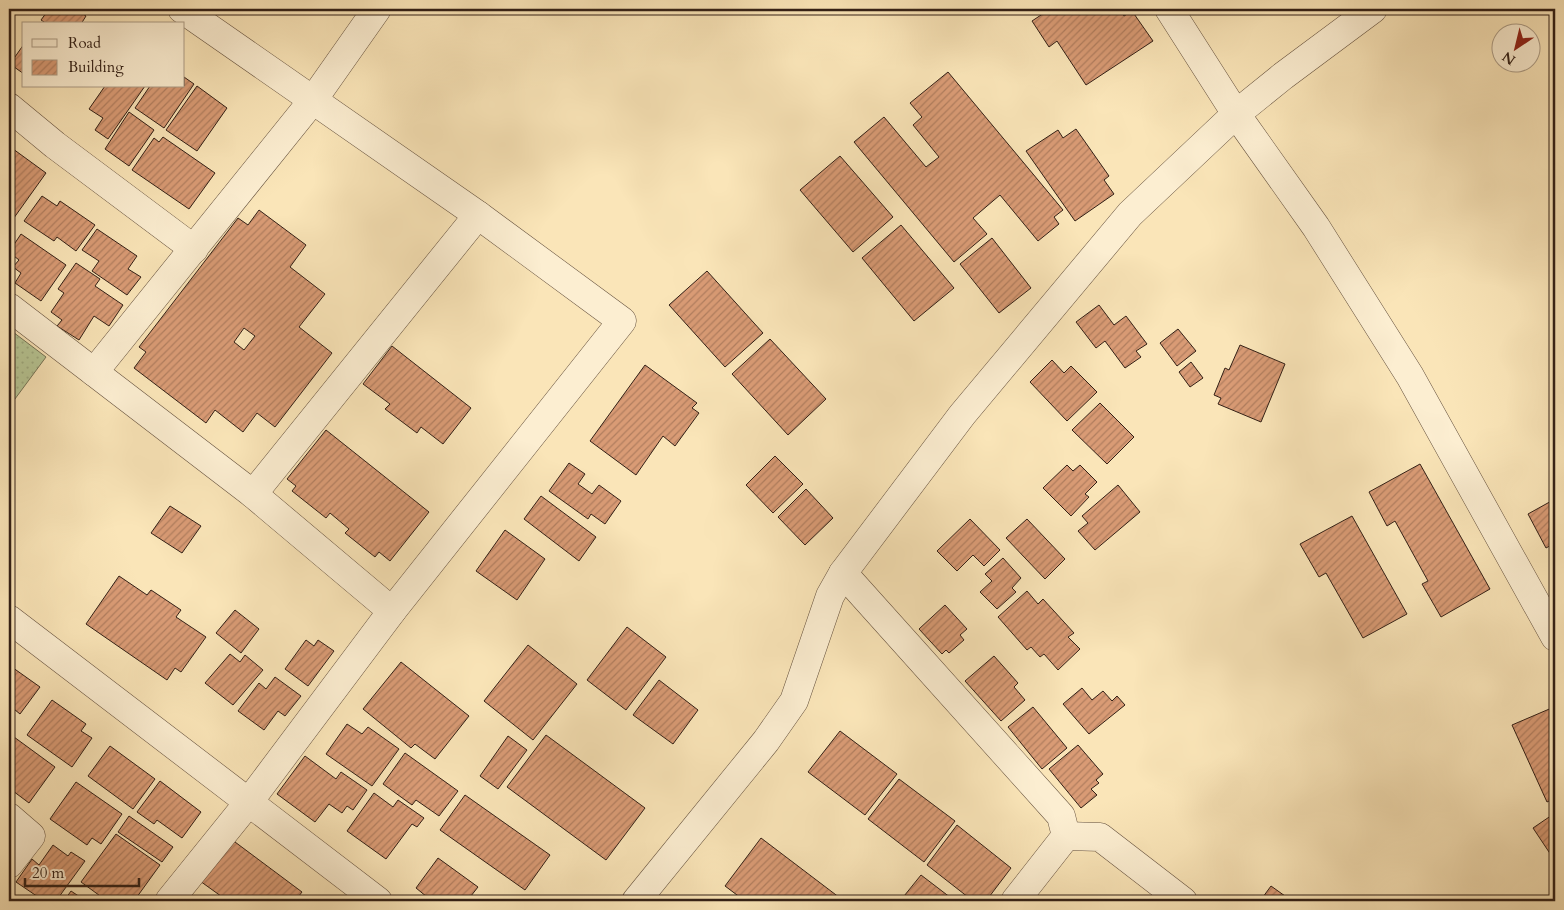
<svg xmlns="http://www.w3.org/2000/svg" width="1564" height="910" font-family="Cardo,serif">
<defs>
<pattern id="park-dots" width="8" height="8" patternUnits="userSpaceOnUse" patternTransform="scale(1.25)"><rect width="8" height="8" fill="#b7c694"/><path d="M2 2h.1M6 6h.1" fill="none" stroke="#9eaa7f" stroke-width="1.8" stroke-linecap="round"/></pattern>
<pattern id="building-hatch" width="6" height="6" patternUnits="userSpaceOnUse" patternTransform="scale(1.25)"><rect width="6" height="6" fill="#d99b75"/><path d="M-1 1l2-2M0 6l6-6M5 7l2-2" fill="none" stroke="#b17e5f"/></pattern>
</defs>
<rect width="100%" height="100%" fill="#fae5b8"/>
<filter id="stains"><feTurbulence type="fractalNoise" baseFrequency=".004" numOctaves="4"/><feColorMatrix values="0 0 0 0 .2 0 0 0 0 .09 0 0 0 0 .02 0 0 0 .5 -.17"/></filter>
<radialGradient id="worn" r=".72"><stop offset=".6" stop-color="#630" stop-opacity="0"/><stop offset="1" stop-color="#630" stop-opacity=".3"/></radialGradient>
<path fill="url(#park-dots)" stroke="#757355" d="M9,329L46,357L9,407Z"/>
<g fill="url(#building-hatch)" stroke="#332016" fill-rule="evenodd">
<path d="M49,9H75L86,16L81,24H47L41,20Z"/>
<path d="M1050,9H1120L1124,16L1132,11L1153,41L1086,85L1057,41L1049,47L1032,21Z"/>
<path d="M24,44V74L10,64Z"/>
<path d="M948,72L1063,210L1054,217L1059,224L1038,241L1000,195L973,218L987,234L954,262L854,142L884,117L926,167L939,157L913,125L922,117L910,103Z"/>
<path d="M184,77L194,84L164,128L135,108L150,86H184Z"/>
<path d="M105,86H145L108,139L95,130L103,118L89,109Z"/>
<path d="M197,86L227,108L197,151L166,130Z"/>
<path d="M129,112L154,130L129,166L105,149Z"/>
<path d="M1076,129L1109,176L1104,180L1114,194L1075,221L1026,151L1058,130L1063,138Z"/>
<path d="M163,137L215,173L189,209L132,170L154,138L159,142Z"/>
<path d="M9,146L46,173L11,222L9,221Z"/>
<path d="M840,156L893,217L853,252L800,190Z"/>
<path d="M42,196L57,206L60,201L95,225L76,251L57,237L54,241L24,221Z"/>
<path d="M259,210L306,245L290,267L325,294L299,327L332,353L275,427L257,413L243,432L215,410L206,423L134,368L146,352L139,347L238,218L248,225ZM244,328L255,336L244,350L234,342Z"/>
<path d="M901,225L954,288L914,321L862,258Z"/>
<path d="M97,229L137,256L128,269L141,277L127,295L92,271L99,261L82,250Z"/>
<path d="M21,234L66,265L41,301L15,283L21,273L13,267L19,260L9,252Z"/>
<path d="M992,238L1031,288L999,313L960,264Z"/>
<path d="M76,263L100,279L95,286L123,305L109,326L94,316L79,340L57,326L62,320L51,312L64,293L58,289Z"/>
<path d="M707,271L763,333L725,367L669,305Z"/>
<path d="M1099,305L1114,325L1126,316L1147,344L1136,351L1141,357L1125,368L1105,341L1096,348L1076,322Z"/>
<path d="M1178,329L1196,351L1177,366L1160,343Z"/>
<path d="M770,339L826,399L788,435L732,374Z"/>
<path d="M1240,345L1285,364L1261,422L1218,404L1221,398L1214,395L1225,368L1229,370Z"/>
<path d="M392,346L471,408L443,444L421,427L417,433L385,409L390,404L363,384Z"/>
<path d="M1052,360L1064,373L1071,366L1097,392L1067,421L1030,382Z"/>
<path d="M1191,362L1203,378L1190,387L1179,372Z"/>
<path d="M645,365L697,403L692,408L699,413L675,446L663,436L636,475L590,441Z"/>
<path d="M1100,403L1134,437L1107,464L1072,430Z"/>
<path d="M326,430L429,512L390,561L379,552L375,557L345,533L349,529L330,513L326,518L292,491L296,486L287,479Z"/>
<path d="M775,456L803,484L773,513L746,485Z"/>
<path d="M569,463L585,474L578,484L592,494L599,485L621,501L605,524L591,514L588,519L549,491Z"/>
<path d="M1420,464L1490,589L1441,617L1422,584L1428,581L1395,521L1387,526L1369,492Z"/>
<path d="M1067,465L1073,471L1080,465L1097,482L1085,494L1089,497L1071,516L1043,488Z"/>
<path d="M1118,485L1140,512L1095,550L1078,531L1088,523L1082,516Z"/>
<path d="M806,489L833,518L805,545L778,517Z"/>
<path d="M541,496L596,537L579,561L524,519Z"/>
<path d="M1555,499V543L1546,548L1528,514Z"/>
<path d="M170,506L201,526L182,553L151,533Z"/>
<path d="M1352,516L1407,614L1363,638L1326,573L1319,577L1300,544Z"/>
<path d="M970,519L1000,550L984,566L973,555L957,571L937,551Z"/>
<path d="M1027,519L1065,559L1045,579L1006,538Z"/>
<path d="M505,530L545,559L517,600L476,571Z"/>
<path d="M1003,558L1021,578L1012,588L1016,592L997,609L980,592L992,581L985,574Z"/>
<path d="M119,576L147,595L151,590L181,610L176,617L206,637L181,672L175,668L167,680L86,624Z"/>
<path d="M1027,591L1038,604L1043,599L1074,633L1068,637L1080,649L1058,670L1044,654L1040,657L1031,647L1027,650L998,617Z"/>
<path d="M945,605L967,629L960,635L964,640L949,653L946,650L942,654L919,629Z"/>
<path d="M235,610L259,629L241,653L216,633Z"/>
<path d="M627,627L666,657L626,710L587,680Z"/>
<path d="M306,640L314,646L318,640L334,651L308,686L285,669Z"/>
<path d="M528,645L577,684L533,740L484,701Z"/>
<path d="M230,654L240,662L245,655L263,670L233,705L205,683Z"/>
<path d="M994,656L1018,683L1014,687L1025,700L1001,721L965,681Z"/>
<path d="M401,662L469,716L435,759L415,744L411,748L363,709Z"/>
<path d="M9,665L40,687L20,714L9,705Z"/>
<path d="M275,677L301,696L285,716L278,711L264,730L238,711L259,683L266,689Z"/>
<path d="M659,680L698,710L673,744L633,715Z"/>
<path d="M1082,688L1092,700L1103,691L1112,701L1117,696L1125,705L1089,734L1063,704Z"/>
<path d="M52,700L86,724L81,731L92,738L72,767L27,735Z"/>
<path d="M1033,707L1067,748L1042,769L1008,727Z"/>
<path d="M1554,707L1555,798L1547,802L1512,725Z"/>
<path d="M347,724L362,734L368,727L399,749L372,786L326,754Z"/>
<path d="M840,731L897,774L865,815L808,772Z"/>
<path d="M546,735L645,808L606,860L507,787Z"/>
<path d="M508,736L527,750L498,789L480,776Z"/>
<path d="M14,737L55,767L29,803L9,788V745Z"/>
<path d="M1078,745L1103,774L1096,780L1099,783L1091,789L1097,795L1081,808L1049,769Z"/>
<path d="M110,746L155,779L133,809L88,776Z"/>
<path d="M405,753L458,791L439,816L416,800L412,805L383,784Z"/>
<path d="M305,756L336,779L341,772L367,790L353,810L347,806L342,813L329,804L315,822L277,794Z"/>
<path d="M899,779L955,821L924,862L868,819Z"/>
<path d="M160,781L201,812L182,838L157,820L154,824L137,812Z"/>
<path d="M76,782L122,814L101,844L92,838L87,845L50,819Z"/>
<path d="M374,793L393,807L398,800L424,818L417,827L412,824L386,859L347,831Z"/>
<path d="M465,795L550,855L525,890L440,830Z"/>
<path d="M1555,813V861L1533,828Z"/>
<path d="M129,816L173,847L162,862L118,832Z"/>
<path d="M957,825L1011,868L986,901H973L927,865Z"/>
<path d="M116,834L160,865L134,901H107L81,882Z"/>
<path d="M761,838L844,901H745L725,886Z"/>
<path d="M231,839L302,892L295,901H224L225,899L200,881Z"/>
<path d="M53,845L68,856L71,852L85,861L56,901H44L16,882L32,859L39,865Z"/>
<path d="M438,858L478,887L467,901H432L416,888Z"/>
<path d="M921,875L955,901H900Z"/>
<path d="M1271,886L1292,901H1260Z"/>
<path d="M71,891L86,901H64Z"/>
<path d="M479,896L486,901H475Z"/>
</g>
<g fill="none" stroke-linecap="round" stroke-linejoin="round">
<defs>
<g id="minor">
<path d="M1169,9L1236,114L1316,227L1410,376L1555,637"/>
<path d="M9,107L55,145L194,249"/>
<path d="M9,307L253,494L392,611"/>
<path d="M94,372L313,100L377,9"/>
<path d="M253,494L478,215"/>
<path d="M843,573L1061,816L1066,836L1015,901"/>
<path d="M9,619L378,901"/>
<path d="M9,817L31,836L9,864"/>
<path d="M1066,836L1100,837L1183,901"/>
<path d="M169,901L248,803L392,611L622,321L478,215L182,9"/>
<path d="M636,901L766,741L794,701L830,596L843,573L962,415L1130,214L1236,114L1283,76L1373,9"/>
</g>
</defs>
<use href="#minor" stroke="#65513e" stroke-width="29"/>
<use href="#minor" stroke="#fceed1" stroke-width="28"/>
</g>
<rect width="1564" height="910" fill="none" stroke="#fae5b8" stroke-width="30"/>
<rect x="10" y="10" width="1544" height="890" fill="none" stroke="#332016" stroke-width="2.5"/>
<rect x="15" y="15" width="1534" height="880" fill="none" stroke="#332016"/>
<rect x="22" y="22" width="162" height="65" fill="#fceed1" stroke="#ac9c86"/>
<rect x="32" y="39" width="25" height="8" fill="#fceed1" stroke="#ac9c86"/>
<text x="68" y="48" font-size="15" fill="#332016">Road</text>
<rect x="32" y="60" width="25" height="15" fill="url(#building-hatch)" stroke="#ac9c86"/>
<text x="68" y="72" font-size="15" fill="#332016">Building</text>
<g transform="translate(1516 48) rotate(215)"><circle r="24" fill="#fceed1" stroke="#ac9c86"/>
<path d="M0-4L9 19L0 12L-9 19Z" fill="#8f2418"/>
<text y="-8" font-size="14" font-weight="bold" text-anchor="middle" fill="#332016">N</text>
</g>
<path d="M25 878v8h114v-8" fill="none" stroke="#332016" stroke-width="2.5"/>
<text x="32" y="878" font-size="15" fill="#332016" stroke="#fceed1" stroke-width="4" paint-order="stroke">20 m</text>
<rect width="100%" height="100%" filter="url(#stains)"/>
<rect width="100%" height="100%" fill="url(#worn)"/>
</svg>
